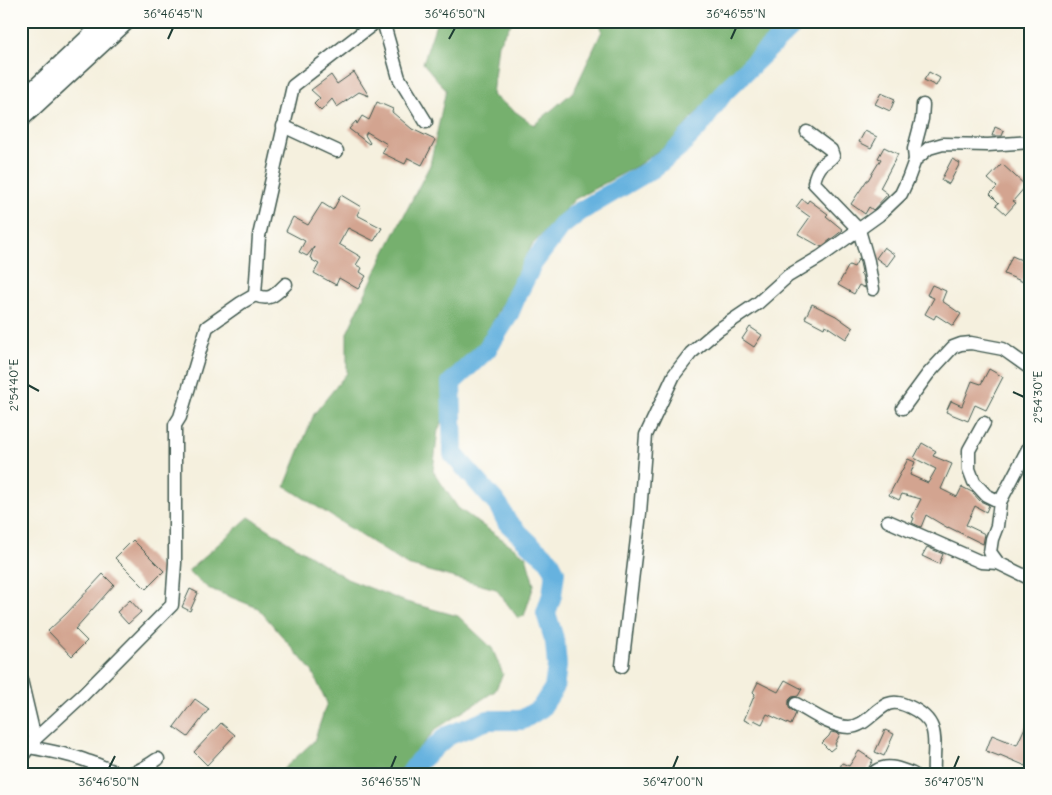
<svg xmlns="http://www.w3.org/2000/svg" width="1052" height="795" font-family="Delius,sans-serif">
<rect width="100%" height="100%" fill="#fdfcf7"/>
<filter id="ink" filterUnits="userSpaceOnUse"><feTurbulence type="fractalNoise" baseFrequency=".02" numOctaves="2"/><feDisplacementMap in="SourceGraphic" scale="10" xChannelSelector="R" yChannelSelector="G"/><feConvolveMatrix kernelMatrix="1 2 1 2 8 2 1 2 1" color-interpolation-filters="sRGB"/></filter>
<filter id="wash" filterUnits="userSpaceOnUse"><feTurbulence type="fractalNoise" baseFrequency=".0096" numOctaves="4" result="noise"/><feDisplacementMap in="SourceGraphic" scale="20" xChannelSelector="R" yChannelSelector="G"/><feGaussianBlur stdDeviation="1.12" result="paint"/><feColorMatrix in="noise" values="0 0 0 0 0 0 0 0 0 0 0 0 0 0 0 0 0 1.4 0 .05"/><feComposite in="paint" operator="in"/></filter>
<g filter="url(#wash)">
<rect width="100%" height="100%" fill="#f5f0de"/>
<g fill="#76b06e" stroke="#4a7651">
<path d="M437,21H513L498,44L492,95L534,125L574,91L602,31L600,21H788L724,81L672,141L637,166L575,199L532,245L438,430L433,471L458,508L526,556L534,585L524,616L518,618L496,589L407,565L285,486L314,414L347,373V333L383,256L430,165L446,90L423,63Z"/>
<path d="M249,517L347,579L406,602L458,616L492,648L503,674L495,691L436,729L397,774H278L314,741L327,703L312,671L258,608L208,588L188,571Z"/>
</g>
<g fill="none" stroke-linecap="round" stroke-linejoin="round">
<path stroke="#66b2df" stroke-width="20" d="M410,774L419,761L447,736L488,720H522L541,708L554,688L557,666L555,642L546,613L552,595L555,572L549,560L532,546L507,522L499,506L453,454L451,383L487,349L508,316L516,297L533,263L561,226L579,212L652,169L680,146L701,124L724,92L797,21"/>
</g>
<g id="blocks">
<g fill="#d3a490">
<path d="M354,72L369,96L359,92L337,107L332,99L321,111L314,104L320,98L311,90L331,75L337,84Z"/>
<path d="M929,72L940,78L936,86L924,80Z"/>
<path d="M881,93L895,99L890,111L875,104Z"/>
<path d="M377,102L393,109L392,112L412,129L435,140L422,165L408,158L405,164L382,153L387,144L367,132L365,135L370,143L369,144L349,129L356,121L357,124L362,116L369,120Z"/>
<path d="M995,127L1004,131L1002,136H992Z"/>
<path d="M865,131L877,137L871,148L859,142Z"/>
<path d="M884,147L898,154L880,188L888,194L873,210L869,207L865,214L851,204L867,180H868L881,159L878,158Z"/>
<path d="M952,159L960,163L949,184L941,180Z"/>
<path d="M1002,164L1026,186L1013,201L1016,203L1006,214L996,205L999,203L990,194L997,187L988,179Z"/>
<path d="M341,195L361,207L357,215L382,228L374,241L348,228L339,244L361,257L356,265L362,268L360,272L366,276L358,289L339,278L336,285L314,273L319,264L312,260L313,259L310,258L314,247L307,256L299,252L305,241L286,231L293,217L308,225L322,203L333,210Z"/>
<path d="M802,199L807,203L809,200L828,214L826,216L843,230L821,247L798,234L810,217L796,207Z"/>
<path d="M884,247L895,255L887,266L876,258Z"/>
<path d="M1012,256L1031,264V273L1026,283L1004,274Z"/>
<path d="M859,258L862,272L860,274L862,275L865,288L859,285L854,294L838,285L849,265L854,267Z"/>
<path d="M932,285L946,291L942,301L961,314L953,326L936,315L934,319L925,314L934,298L927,295Z"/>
<path d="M812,304L836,316L853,328L846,339L825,325L824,328L805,318Z"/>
<path d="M750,327L762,335L754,347L742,339Z"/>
<path d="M989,369L1003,377L986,410L975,405L968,421L946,412L951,401L962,406L972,381L981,384Z"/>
<path d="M922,443L936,451L933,456L952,464L941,489L957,497L962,487L972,492L980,501L989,505L986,512L975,506L966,525L985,534L983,544L948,527V528L926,515L921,527L912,523L914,518L912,517L921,499L902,494L899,500L889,495L908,459L915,462L910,475L928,483L936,469L914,458Z"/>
<path d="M133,540L164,571L146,589L115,558Z"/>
<path d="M927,547L943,554L939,564L922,556Z"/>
<path d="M103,574L114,585L75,629L87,641L72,656L48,631L67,613Z"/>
<path d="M190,589L198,593L190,611L182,607Z"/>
<path d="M130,600L141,612L128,624L117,612Z"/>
<path d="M785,680L802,689L798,696L792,697L789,700V708L796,713L791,725L767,714L762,724L754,720L753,724L744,720L755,694L753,692L758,682L778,692Z"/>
<path d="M195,699L209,709L188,737L174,727Z"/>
<path d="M1031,714V756L1026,766L1000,755L999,756L986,751L992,735L1017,745Z"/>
<path d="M221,723L235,735L207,765L194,752Z"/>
<path d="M885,730L894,734L884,756L875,752Z"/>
<path d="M831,732L840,734L835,744L836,746L830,751L822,743L829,736Z"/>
<path d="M859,751L873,760L869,767L867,774H837L842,763L849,766Z"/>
</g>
</g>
</g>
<g filter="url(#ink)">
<use href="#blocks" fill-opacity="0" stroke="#3f584e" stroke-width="1"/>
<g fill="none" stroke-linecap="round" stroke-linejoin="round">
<defs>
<g id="minor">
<path d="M383,21L399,78L426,122"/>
<path d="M283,126L337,151"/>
<path d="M807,132L831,150L833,156C830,160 827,161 823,164C817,170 815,176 814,183L859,230L868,261L873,289"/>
<path d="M915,160L914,149L922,119L923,105"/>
<path d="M255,295L259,236L293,86L377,21"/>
<path d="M255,295C270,302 276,294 286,284"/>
<path d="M903,408L928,374L953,347L961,344L971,343L1003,349L1031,369"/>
<path d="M984,423L969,450V469L974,482L986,495L1000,502"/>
<path d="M1031,443L1000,502L997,526L992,539L990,552L998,563L1031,579"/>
<path d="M888,521L981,562L998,563"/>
<path d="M622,666L640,513L646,435L674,375L691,353L718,330L758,303L788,276L820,257L879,215L901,194L908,179L915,160L929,148L943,144L988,145L1031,142"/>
<path d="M21,680L35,739"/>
<path d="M796,704C812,713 831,727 849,727C865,727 874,710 888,704C896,701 903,704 910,707C944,723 932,745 934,774"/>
<path d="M29,747C48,751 69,754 87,761C99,764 109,771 121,774"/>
<path d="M21,758L35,739L83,695L172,605L175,563V425L180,417L207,327L241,303L255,295"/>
<path d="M876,771C889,763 901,770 913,774"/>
<path d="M125,774C137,774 148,765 158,759"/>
</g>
<g id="major">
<path d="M21,101L106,21"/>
<path d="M21,119L127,21"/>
</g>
</defs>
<use href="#minor" stroke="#3f584e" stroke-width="15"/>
<use href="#major" stroke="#3f584e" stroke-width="19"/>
<use href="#minor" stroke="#fff" stroke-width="12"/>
<use href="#major" stroke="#fff" stroke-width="16"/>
</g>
</g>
<path fill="none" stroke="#1f3d34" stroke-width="2" d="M168,39L173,28M449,39L455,28M731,39L736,28M28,385L39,391M1013,392L1024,397M109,768L115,756M391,768L396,756M673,768L678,756M954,768L959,756"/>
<rect width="1052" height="795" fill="none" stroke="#fdfcf7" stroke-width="55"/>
<rect x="28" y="28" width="996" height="740" fill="none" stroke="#1f3d34" stroke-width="2"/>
<g font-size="12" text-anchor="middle" fill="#1f3d34">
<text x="173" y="18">36°46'45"N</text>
<text x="455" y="18">36°46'50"N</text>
<text x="736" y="18">36°46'55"N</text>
<text transform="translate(14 385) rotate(-90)" y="4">2°54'40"E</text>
<text transform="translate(1038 397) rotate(-90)" y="4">2°54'30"E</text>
<text x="109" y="786">36°46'50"N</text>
<text x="391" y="786">36°46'55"N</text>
<text x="673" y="786">36°47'00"N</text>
<text x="954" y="786">36°47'05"N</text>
</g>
</svg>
